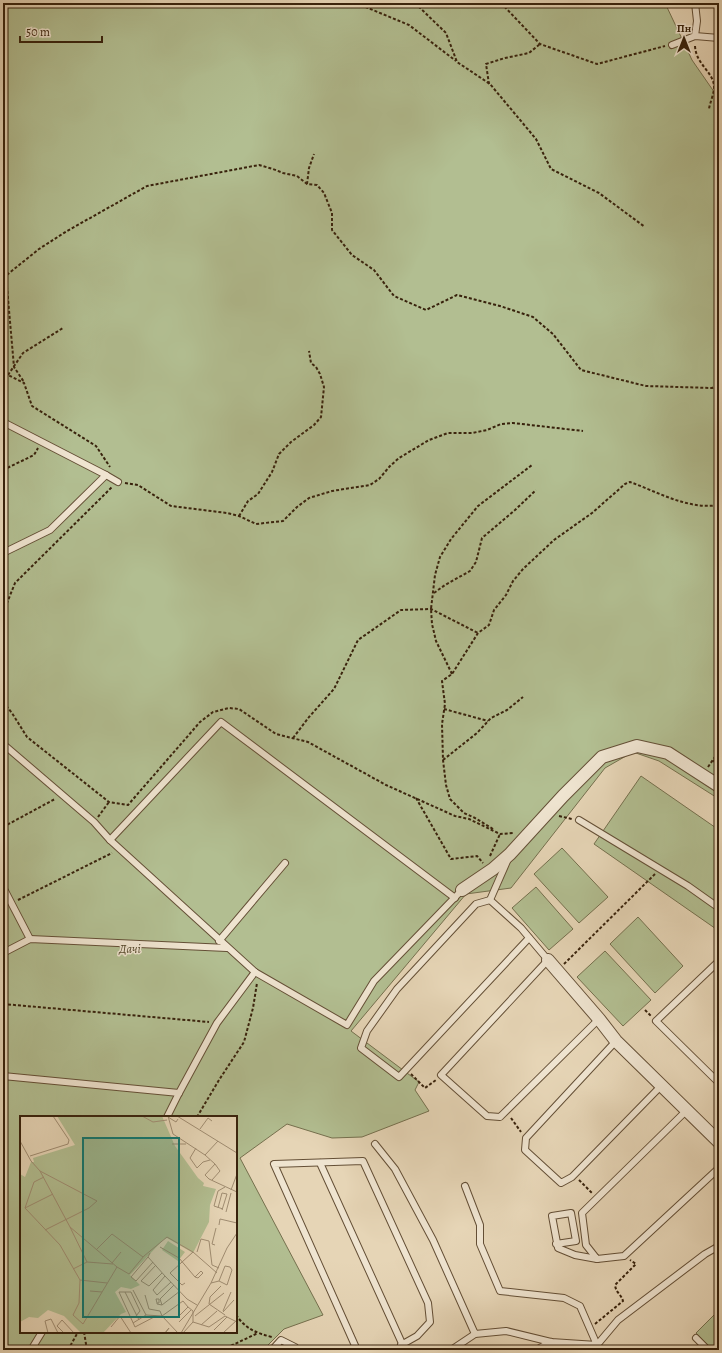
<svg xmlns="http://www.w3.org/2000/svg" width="722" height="1353" font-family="Alegreya,serif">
<rect width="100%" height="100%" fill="#e6d5b6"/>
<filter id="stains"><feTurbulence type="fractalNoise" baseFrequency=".005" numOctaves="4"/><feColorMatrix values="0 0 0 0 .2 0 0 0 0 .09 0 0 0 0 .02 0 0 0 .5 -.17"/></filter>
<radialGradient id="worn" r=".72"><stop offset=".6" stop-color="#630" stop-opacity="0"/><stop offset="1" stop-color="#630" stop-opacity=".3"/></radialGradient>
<g fill="#b2be91" stroke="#75704e" fill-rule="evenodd">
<path d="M3,3H665L692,60L719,99V799L659,761L633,752L605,768L511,888L466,894L351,1031L419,1082L415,1090L429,1111L362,1137L332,1138L287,1124L240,1158L323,1315L284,1329L263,1350H3ZM21,1117H236V1332H21Z"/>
<path d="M641,776L719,830V931L594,844Z"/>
<path d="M562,848L608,897L579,923L534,874Z"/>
<path d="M536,887L573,929L549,950L512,908Z"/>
<path d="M638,917L683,966L655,993L610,944Z"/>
<path d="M605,951L651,1000L623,1026L577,977Z"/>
<path d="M719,1310V1342L712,1349L696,1333Z"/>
</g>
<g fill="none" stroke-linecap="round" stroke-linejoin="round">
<defs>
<g id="lane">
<path d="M695,36L697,21L695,3"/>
<path d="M672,45L695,36L719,38"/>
<path d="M3,422L106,475L50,530L3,553"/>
<path d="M106,475L118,482"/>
<path d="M3,744L94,822L110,840L255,972L347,1025L374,981L462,890"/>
<path d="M579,820L688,886L719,908"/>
<path d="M110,840L221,722L455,898"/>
<path d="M508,859L490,900L521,928L548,960L441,1075L487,1116L500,1117L599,1019"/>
<path d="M3,887L30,939"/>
<path d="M490,900L476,904L397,989L367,1031L361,1048L399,1077L529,938"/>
<path d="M219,941L285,863"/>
<path d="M3,953L30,939L227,948"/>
<path d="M719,961L656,1021L719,1083"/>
<path d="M616,1041L526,1138L525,1150L561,1183L572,1177L661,1086"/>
<path d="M3,1076L179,1093"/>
<path d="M686,1111L582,1213L586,1245L597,1259L624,1256L719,1168"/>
<path d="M167,1117L179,1093L217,1023L255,972"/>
<path d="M375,1144L395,1169L433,1240L475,1334L506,1331L551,1342L597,1345L580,1306L564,1298L500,1291L480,1244V1225L465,1186"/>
<path d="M320,1163L405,1350"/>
<path d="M556,1244L576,1241L571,1213L552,1216L558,1248L575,1255L597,1259"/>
<path d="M696,1338L708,1350"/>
<path d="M31,1350L42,1332"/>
<path d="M272,1350L281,1340L295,1347L298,1350"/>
<path d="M357,1350L274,1164L363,1161L428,1303L430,1322L417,1336L401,1345"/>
<path d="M451,1350L475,1334"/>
<path d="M536,1350L551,1342"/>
<path d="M602,1350L597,1345L618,1320L705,1254L719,1246"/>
<path d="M716,1350L719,1347"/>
</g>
<g id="street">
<path d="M462,890L493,869L510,854L563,796L602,757L637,746L668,753L719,786"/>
<path d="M548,960L599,1019L616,1041L719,1142"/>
</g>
</defs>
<use href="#lane" stroke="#644f36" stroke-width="8"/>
<use href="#street" stroke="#644f36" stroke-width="14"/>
<g stroke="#38220c" stroke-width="2" stroke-dasharray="3 2" stroke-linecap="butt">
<path d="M356,3L409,25L456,61"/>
<path d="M415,3L446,33L457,62L490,84L536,139L551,169L599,193L645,227"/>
<path d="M501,3L540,44L597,64L665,46"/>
<path d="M695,46C696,64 712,71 714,85C715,92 710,102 709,109"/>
<path d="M489,84L486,64L505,58L529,53L540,44"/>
<path d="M307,184L309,168L314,154"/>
<path d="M6,276L14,367L24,382"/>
<path d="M3,278L39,249L67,231L147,186L259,165L273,169L283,173L297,176L307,184L317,185L324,193L332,213V230L352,255L374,270L394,296L426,310L457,295L500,306L533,317L553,334L581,370L646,386L712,388L719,385"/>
<path d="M3,368L8,375L24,383L32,406L96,446L110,467"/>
<path d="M8,375L23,353L63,328"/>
<path d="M3,470L34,455L38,448"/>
<path d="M125,483L138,485L171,506L227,513L239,516L256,524L283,521L297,507L309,498L332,491L370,485L379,479L390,466L399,458L429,440L448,433H472L487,430L501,424L513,423L583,431"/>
<path d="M239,516L248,501L258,494L272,472L279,454L291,442L314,425L321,417L324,387L320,374L316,367L311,363L309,351"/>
<path d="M434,593L445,585L470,571L476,562L482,538L515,510L536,490"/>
<path d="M3,613L15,583L112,487"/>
<path d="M452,674L436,641L432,624L431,609L435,575L440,557L451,539L478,506L532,465"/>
<path d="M3,702L12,713L27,737L109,802L128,805L200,722L213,712L229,708L239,709L276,734L308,742L386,785L455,816L469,819L500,834L513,833"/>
<path d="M444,709L488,721"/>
<path d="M293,738L309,717L334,689L358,640L401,610L431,609L478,633"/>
<path d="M443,760L477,733L491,718L507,710L523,697"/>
<path d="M713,760L719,767"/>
<path d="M708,767L719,751"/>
<path d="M416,798L451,859L477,856L483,863"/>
<path d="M559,816L572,819"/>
<path d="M98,817L109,802"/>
<path d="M3,827L55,799"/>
<path d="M493,829L475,818L464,813L450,799L446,785L443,760L442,724L445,704L442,681L452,674L478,633L489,625L494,610L506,595L513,581L523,569L554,540L592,513L625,484L630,482C658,492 688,510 719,505"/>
<path d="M490,856L500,834"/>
<path d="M18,900L112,853"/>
<path d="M564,964L655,874"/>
<path d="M3,1004L209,1022"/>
<path d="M645,1010L651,1016"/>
<path d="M411,1074L425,1088L436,1080"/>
<path d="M197,1117L219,1080L244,1042L253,1008L257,983"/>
<path d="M511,1118L521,1132"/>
<path d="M579,1180L592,1193"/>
<path d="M236,1315C246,1329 256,1333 272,1337"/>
<path d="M595,1324L623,1301C621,1294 616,1293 615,1285L636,1264L630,1260"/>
<path d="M84,1332L87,1350"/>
<path d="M68,1350L78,1332"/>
<path d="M222,1350L258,1333"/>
</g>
<use href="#lane" stroke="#efe4d0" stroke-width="6"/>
<use href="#street" stroke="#efe4d0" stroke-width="12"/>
</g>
<g text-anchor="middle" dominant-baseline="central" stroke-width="3" stroke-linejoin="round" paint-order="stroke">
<g font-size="12" font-style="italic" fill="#56492d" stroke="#efe4d0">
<text x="130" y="949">Дачі</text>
</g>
</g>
<g transform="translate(20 1116)">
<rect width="217" height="217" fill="#e6d5b6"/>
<path d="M37,0H142L155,30L178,62L184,67L183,70L196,73L190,89L189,106L173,137L147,122L143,124L110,159L120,169L111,173L101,171L95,176L106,196L101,198L83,217H61L44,200L28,194L18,202L9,201L0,206V58L5,61L11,46H14L13,42L55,29ZM148,125L165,136L158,145L142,134Z" fill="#b2be91"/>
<path fill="none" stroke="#a08d72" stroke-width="1" d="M122,0L133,6L147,4M148,0L153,18L185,39M157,0L217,37M148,1L156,6L158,3M180,13L188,2L192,5M0,25L11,45L20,55L50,111L97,151L109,158L124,140L147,121L173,136M198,25L185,39L195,48L185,59L189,63L217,76M152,28H166M176,32L170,42L177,52L183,46L190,44M10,40L48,28L49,24L33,0M20,55L77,85L69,92L25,114M24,61L14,66L5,92L40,129L60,164L59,187L53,199L63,208L97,151M192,64L200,55L195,48M211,74L217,58M5,92L33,78M198,92L202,77L207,78L202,94M203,93L194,90L198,75L205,71M206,96L211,77M199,109L200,103L217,107M50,111L67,146M195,129L192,128L196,112M140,131L159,142L175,161L178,162L183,157L181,155L175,161M77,133L92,118L123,141M177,136L181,123L189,125L192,149L199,152M130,137L128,141L145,160L167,183L177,189M128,141L111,161L116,165L133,146M92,147L101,136M136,149L121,165L129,170L142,157M53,153L67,146L93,148M145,160L133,174L137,179L151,166M60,164L87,167M165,167L162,169L150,157L173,136L197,157M191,167L199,165L205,150L210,151L212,154L207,169L199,165M154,169L140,183L142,189L160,175M201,170L190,181L189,188L205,199M113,174L126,199L142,200L140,195L129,193L125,179M70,175L82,176M105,176L119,204M137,187H139V183H136L137,187V188L142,189M203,195L211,176M203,196L214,184M116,200L120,195L111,176H99L115,211L136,200M155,200L157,202L168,191L173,195V206M175,200L204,177M159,206L171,194M173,206L189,211L205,200L217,206M113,207L126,199M181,209L197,195M91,211L100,200L111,217M194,214L207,201M28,217L25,205L31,203L38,217M44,217L37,210L42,204L54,217M145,217L149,212L145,217M158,217L142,200L163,185L168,191M161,217L191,167L207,132L217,117M163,217L173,206M203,217L217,204"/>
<path fill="#0f766e" fill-opacity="0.15" stroke="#0f766e" stroke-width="2" d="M63,22H159V201H63Z"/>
<rect width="217" height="217" fill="none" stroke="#38220c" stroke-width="2"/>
</g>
<rect width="722" height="1353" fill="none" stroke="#e6d5b6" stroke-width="16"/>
<rect x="4" y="4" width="714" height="1345" fill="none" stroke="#38220c" stroke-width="2"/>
<rect x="8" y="8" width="706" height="1337" fill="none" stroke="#38220c"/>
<g transform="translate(684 38)" stroke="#efe4d0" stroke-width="3" paint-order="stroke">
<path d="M0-3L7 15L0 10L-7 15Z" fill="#38220c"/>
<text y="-6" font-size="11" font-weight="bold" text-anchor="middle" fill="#38220c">Пн</text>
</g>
<path d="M20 36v6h82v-6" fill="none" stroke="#38220c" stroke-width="2"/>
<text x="26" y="36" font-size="12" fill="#38220c" stroke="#efe4d0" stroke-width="3" paint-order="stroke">50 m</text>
<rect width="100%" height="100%" filter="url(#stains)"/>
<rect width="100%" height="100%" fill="url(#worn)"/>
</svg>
